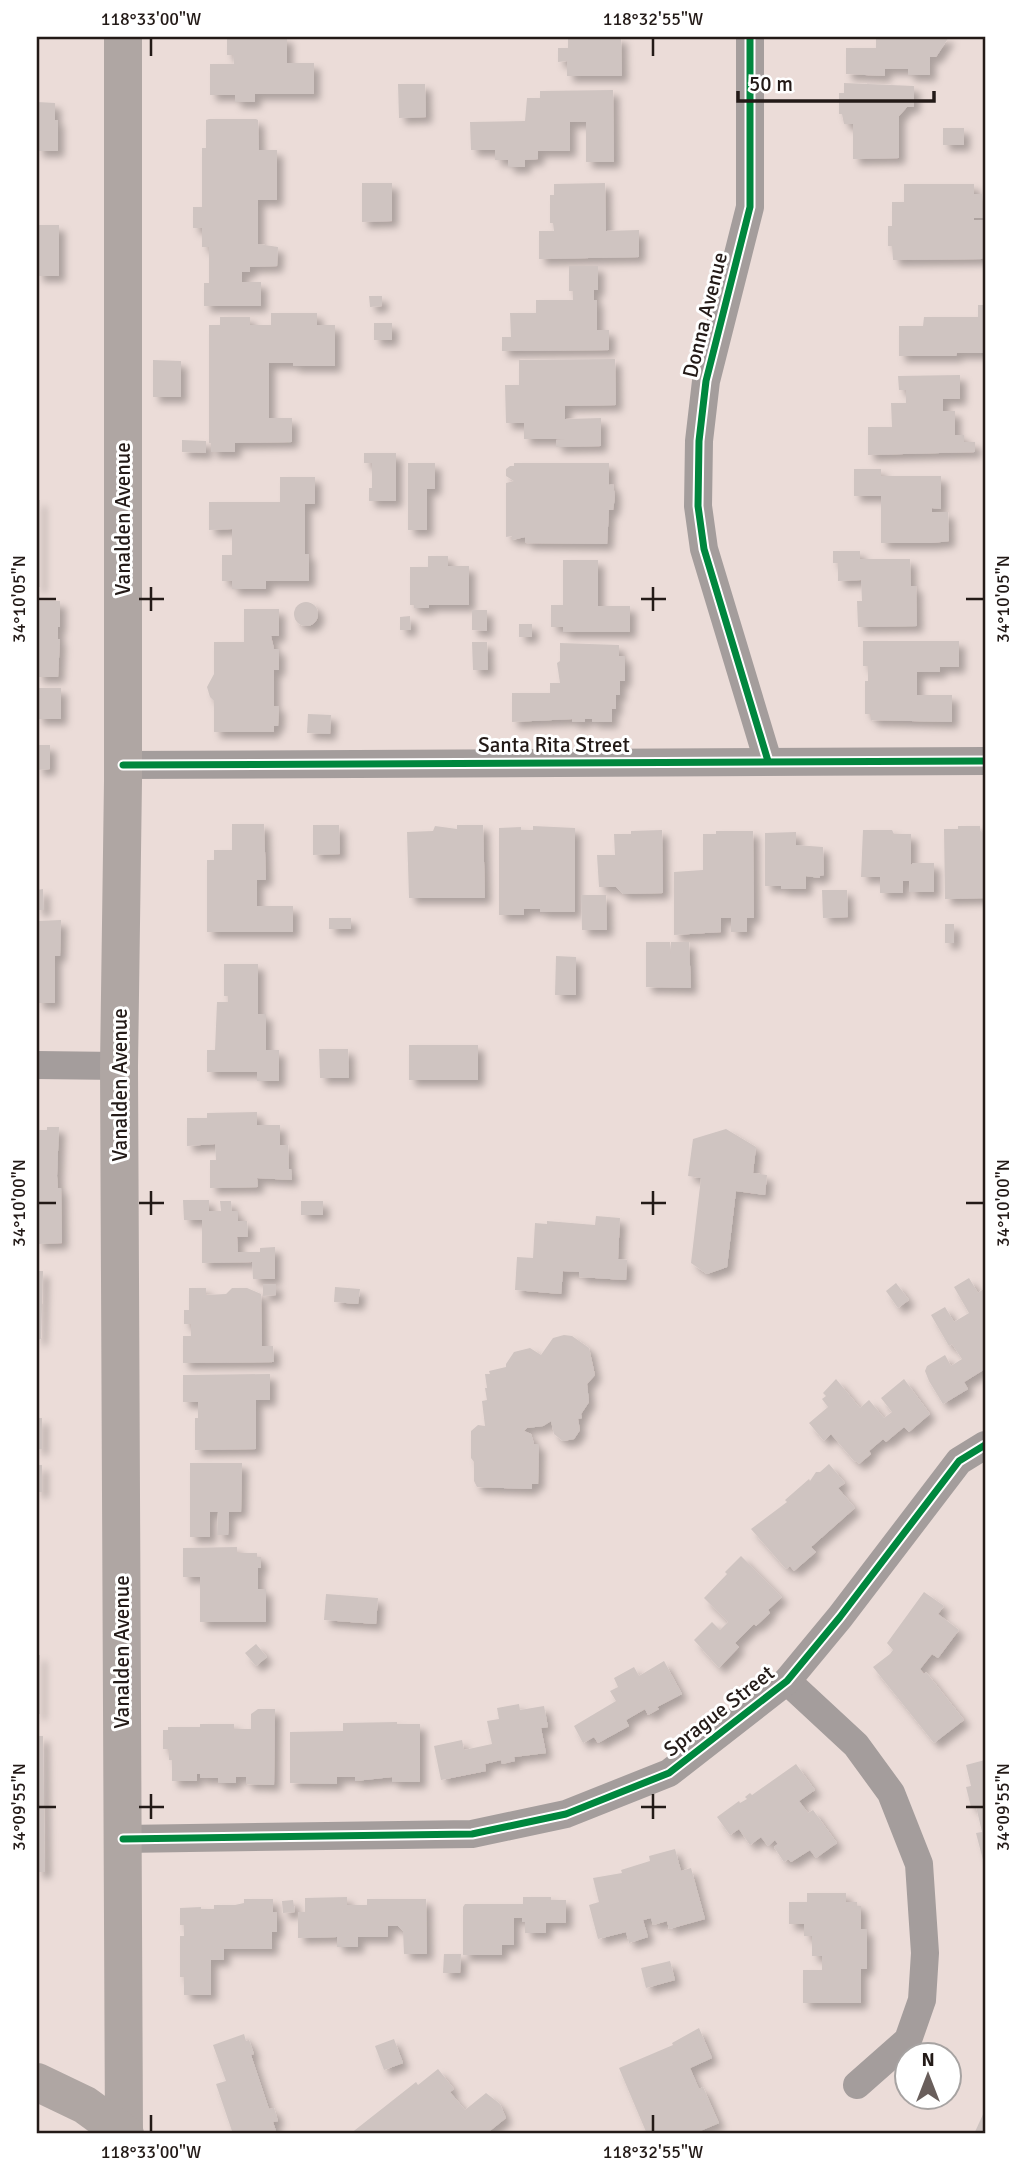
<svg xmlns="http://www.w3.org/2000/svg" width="1022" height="2171" font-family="Signika,sans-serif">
<defs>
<filter id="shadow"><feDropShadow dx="6" dy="6" stdDeviation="3.5" flood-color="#0004"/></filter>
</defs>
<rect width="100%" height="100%" fill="#ebdcd8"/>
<g fill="#cfc4c1" filter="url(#shadow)">
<path d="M235,37H287V63H314V94H255V102H235V95H210V64H234L233,55H227V38Z"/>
<path d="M568,37H621L622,76H567V61L558,62V48H568Z"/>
<path d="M876,37H949L936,57H930V75H908V69H885V76L846,74V48H876Z"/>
<path d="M844,83L914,86V107H907L899,116V158L853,159V124H844L842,114H839V93H844Z"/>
<path d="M398,84H425L426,117L399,118Z"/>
<path d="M613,90L614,162H586V122H570V151H538V159L525,160V167H508V160H495V150H471L470,122L525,121L527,98H540V91Z"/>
<path d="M37,102L55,103V120H58V151H37Z"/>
<path d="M209,119H256L258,120L259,150H277V200H258V244L278,247L277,266L250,267V272H242V282H261V306H204V283H209V247H202V228H193V207H202V148H206V120Z"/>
<rect x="943" y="128" width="21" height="17"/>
<path d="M362,183H392V221L362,222Z"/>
<path d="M605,183L606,231L639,230V257L539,259V231H554L553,223H550V195H554V184Z"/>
<path d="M904,184H974V194H982L983,218H974V220H985V254L982,259L893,260L892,246H888V226H892V202H904Z"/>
<rect x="37" y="225" width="22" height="51"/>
<path d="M569,266H598V290H594V300H597V330H609V350L502,351V337H511L510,313H536V300H573V291H569Z"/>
<path d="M369,296H382V306L370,307Z"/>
<path d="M978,305H985V353H957L956,356H899V326H923L924,317H978Z"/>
<path d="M271,313H317V325H335V366H293V363H269V418H292V442L235,443V452H211V443H209V325H220V317H250V325H271Z"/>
<rect x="374" y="323" width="18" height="17"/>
<path d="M615,359L616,405L565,406V419L601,418V446L556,447V440L565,439H524V423H506L505,385H519V360Z"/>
<path d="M153,360L181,361V397H153Z"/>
<path d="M960,375V399H943V411H955V435H964V442H975V452L868,455V427H892L891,403H906V390H899L898,376Z"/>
<path d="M182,440L206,441V453L182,452Z"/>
<path d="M364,453H396V501H369V488H372V463H364Z"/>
<path d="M408,463H435V489H427V530H408Z"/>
<path d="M514,463H609V485L613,484L615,497L613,510H609L607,544L525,543V537L512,540V536L506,537V483L514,481L506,476V469L510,466H514Z"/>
<path d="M854,469H881V476H941V509L932,508V512H948L949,541L932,543H881V496H854Z"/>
<path d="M280,477H315V504H305V554H309V581H266V589H232V581H222V555H232V529L209,530V502H280Z"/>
<rect x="37" y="500" width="3" height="87"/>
<path d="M833,551H860V559H910L911,586H916L917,626L858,627L857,601H862L861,580L838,581V563H833Z"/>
<path d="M428,556H448V566H469V605H429V608H414V605H410V567H428Z"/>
<path d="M563,560H598V606H630V632H563V627H551V605H563Z"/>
<path d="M37,601H60V627H58V639H60L58,677H37Z"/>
<circle cx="306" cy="614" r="12"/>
<path d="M244,609H279V636H271L274,649H279V670H274V706H279L278,726H274V732H214V701L210,697L207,687L214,674V642H244Z"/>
<path d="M472,610H487V631L472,630Z"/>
<path d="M410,616L411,630H400V617Z"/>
<rect x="519" y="624" width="13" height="13"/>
<path d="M863,641H959V667H940V672H917V695H952V722L871,720V714H865V681H868V666H863Z"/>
<path d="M472,642H487L488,670H473Z"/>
<path d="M560,643L619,645V656H625V681H620V695H616V709H612V722H592V719H585V722H572V719L512,722V693H550V683H560L557,663L560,661Z"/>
<rect x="37" y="688" width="24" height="31"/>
<path d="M308,714L331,715L330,734L307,733Z"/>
<path d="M37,745H50V769L37,770Z"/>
<path d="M232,824H264L266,880H257V906H293V932H207V860H214V850H232Z"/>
<path d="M313,825H339L340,854L313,855Z"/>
<path d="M457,825H483L485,898H409L407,832L433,831L435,826L457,829Z"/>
<path d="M533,826L575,828V912H540V909H524V915H499V828L521,827V830H533Z"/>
<path d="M958,826H980V830L985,835V898L945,899L944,829H958Z"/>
<path d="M662,830L663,893L623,894L616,887H599L597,855H615L614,834H631V831Z"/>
<path d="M863,830H892L894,834H911V865L913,863H934V892H909V881H903V893H880V877H861Z"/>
<path d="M716,831H753L754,918H747V932H731V918H721V932L674,935V872L703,870V834H716Z"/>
<path d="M796,832V845L823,847L824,875L820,876V878L806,876V889H781V886H765V833Z"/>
<path d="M43,889L44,910H37V890Z"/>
<path d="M822,890H847L848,917L823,918Z"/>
<path d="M581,895H606L607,930H582Z"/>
<rect x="329" y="918" width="22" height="11"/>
<path d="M61,920L60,956H55V1003H37V921Z"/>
<rect x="945" y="924" width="9" height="19"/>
<path d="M646,942H670L671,954V942H689L691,988L646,987Z"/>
<path d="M556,956L576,957V995H555Z"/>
<path d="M224,964H258V1014H266V1050H279V1081H257V1072H207V1050H215L217,1002H228V996H224Z"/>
<rect x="409" y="1045" width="69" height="35"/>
<path d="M319,1049H348L349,1078H320Z"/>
<path d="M257,1112V1125H280V1145H288L289,1169H291L292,1180L257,1178L258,1187L210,1188V1160H216L215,1144L187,1146V1118H207V1113Z"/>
<path d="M47,1127H59L57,1176L58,1188H61L62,1243L37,1244V1130H47Z"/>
<path d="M726,1129L756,1147L753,1173L767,1175L765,1195L736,1191L727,1267L707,1274L691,1263L701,1178L688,1176L693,1139Z"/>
<path d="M183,1200H209V1211H221L220,1201H231L232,1211H238V1221H247L248,1237H237L238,1252H260V1248L275,1247V1279H253L252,1262L202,1263V1220H184Z"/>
<rect x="301" y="1201" width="22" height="14"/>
<path d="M596,1216L620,1218L618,1259L627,1260L626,1280L579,1277V1272L563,1271L561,1294L515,1290L517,1257L533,1258L535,1223L547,1224V1221L595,1225Z"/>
<path d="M37,1271H43L41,1339L37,1340Z"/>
<path d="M969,1278L978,1293L985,1288V1369L964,1382L968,1389L943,1404L929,1381L925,1371L927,1366L945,1355L951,1366L962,1359L952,1344L949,1346L931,1315L945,1307L954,1322L969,1313L954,1287Z"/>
<path d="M896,1283L909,1300L898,1308L886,1291Z"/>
<path d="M263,1284H276V1295L263,1296Z"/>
<path d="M335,1287L360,1289L358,1304L334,1302Z"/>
<path d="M189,1288H206V1295L226,1294L232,1288H247L261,1294L262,1346H273L274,1362L183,1363V1336H191V1324H184V1310H189Z"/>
<path d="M564,1335L572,1336L589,1348L595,1375L587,1384L589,1402L581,1414L582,1418L578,1419L580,1430L574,1439L563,1441L554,1434L551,1421L543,1426L527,1428L524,1431L531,1434L534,1444H539L538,1484H532V1489L477,1487L474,1481V1462L471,1458V1431L478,1425L485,1426L482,1401L487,1400L485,1388H487L485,1374H490L489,1371L506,1367V1364L514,1352L530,1348L541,1355L553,1338Z"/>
<path d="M270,1374V1400H256V1449L195,1450V1418H198V1402H183V1375Z"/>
<path d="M836,1379L860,1408L869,1400L884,1418L892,1412L881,1398L904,1379L930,1414L909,1432L904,1427L886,1442L883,1439L869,1451L871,1454L859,1464L856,1461L855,1462L831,1434L824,1441L809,1423L828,1407L822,1399L826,1396L823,1393Z"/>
<rect x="37" y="1418" width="5" height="31"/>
<path d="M190,1463H242L241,1512H229L228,1535H217L218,1512H210V1537H190Z"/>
<path d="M829,1464L845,1483L838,1488L855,1508L811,1547L816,1552L794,1571L790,1566L786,1569L751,1529L787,1502L785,1500L809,1479L810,1481L816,1472H820Z"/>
<rect x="37" y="1465" width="5" height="27"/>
<path d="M237,1547V1553H257V1557H261V1568H258V1589H266V1622H200V1577H183V1548Z"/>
<path d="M741,1556L782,1597L768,1610L770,1613L756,1626L754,1624L735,1643L739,1647L719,1668L694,1640L712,1622L720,1630L728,1622L704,1598L727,1574L725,1572Z"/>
<path d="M924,1592L944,1606L938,1614L959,1630L938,1658L932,1654L920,1669L924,1674L926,1672L964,1720L934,1743L873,1667L890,1654L893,1650L887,1643Z"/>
<path d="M326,1594L378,1598L376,1624L324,1620Z"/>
<path d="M256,1644L267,1657L256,1666L245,1653Z"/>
<rect x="37" y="1655" width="3" height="59"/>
<path d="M664,1661L682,1694L657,1707L659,1709L648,1715L645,1709L626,1720L629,1726L598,1743L594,1737L583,1743L574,1726L616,1701L610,1691L618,1687L614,1678L634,1667L639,1676Z"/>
<path d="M519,1704L520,1710L544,1706L548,1727L541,1728L546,1753L514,1757L515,1761L502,1764L501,1760L485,1764L486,1771L441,1780L434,1746L462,1740L464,1750L492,1744L487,1721L499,1719L497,1708Z"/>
<path d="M258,1709H275L274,1785L246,1784V1777H236V1783H218V1778H200V1774H197V1781H172V1760H169V1749H163V1730H168V1727H200V1724H234V1729H251V1714Z"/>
<path d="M397,1722V1724H420V1782H392V1777L355,1781V1777H337V1784L290,1783V1732L343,1731V1723Z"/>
<path d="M37,1736H43L45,1872H37Z"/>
<path d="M985,1760V1859L983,1860L976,1833L982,1832L976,1806L971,1807L966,1787L971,1786L966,1765Z"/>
<path d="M796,1764L815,1790L799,1801L808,1813L813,1810L837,1843L816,1858L810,1850L791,1862L788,1859L784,1862L774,1847L778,1844L775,1840L768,1846L761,1837L750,1845L739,1829L730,1835L717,1817L739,1801L740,1803L747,1799L745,1797L750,1793L752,1795Z"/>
<path d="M675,1849L681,1871L691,1868L705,1919L669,1929L667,1921L653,1925L651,1918L643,1920L648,1937L629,1943L626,1932L598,1939L589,1905L599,1902L593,1878L622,1873L621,1870L650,1861L649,1856Z"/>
<path d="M807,1893H846V1902H857V1906H861V1929H867V1969H861V2003H803V1970H822V1956H812V1936H804V1924H789V1902H807Z"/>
<path d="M347,1897V1905H367V1899H426L427,1954H404L403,1931L398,1926H388V1937H358V1947H337V1937L298,1938V1912H305V1898Z"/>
<path d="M523,1897H551V1900H566V1923H546V1933H525V1922H522V1918H514V1945H502V1955H463V1907L465,1904H523Z"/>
<path d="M244,1899H273V1912H277V1932H272V1949H224V1960H211V1995H184V1977H180V1936H184V1925H180V1908L201,1907V1909H214V1905H235L244,1903Z"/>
<path d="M293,1900L295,1912L283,1913L282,1901Z"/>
<path d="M444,1954H461L460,1973H443Z"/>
<path d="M670,1961L675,1980L646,1988L641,1968Z"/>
<path d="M699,2028L712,2058L690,2068L699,2089L703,2087L719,2123L693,2134H647L619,2068L673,2045L672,2043Z"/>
<path d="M244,2034L246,2041L249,2040L254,2054L251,2055L269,2109L274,2108L278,2121L273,2122L277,2134H233L216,2084L226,2081L213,2045Z"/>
<path d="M394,2039L403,2063L384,2070L375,2046Z"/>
<path d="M438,2069L454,2089L450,2092L465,2110L486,2093L500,2104L506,2118L486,2134H350L416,2082L418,2085Z"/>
<path d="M985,2110V2134H974Z"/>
</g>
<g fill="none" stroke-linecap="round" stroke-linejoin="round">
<g stroke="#a49d9c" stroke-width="28">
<path d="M750,37V207L706,381L699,441L698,506L704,549L768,761"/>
<path d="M123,765L985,761"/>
<path d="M37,1065L119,1066"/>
<path d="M787,1681L856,1745L891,1793L919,1864L925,1953L922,2000L908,2040L857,2085"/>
<path d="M123,1839L472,1834L566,1814L669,1773L787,1681L840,1617L959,1461L985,1445"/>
</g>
<g stroke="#afa6a3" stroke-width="38">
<path d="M123,37V781L119,1066L124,2134"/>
<path d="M37,2082L85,2105L125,2134"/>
</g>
<defs>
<g id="cycleway">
<path d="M750,37V207L706,381L699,441L698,506L704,549L768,761"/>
<path d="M123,765L985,761"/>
<path d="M123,1839L472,1834L566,1814L669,1773L787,1681L840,1617L959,1461L985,1445"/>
</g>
</defs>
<use href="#cycleway" stroke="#fff" stroke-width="11"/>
<use href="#cycleway" stroke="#00873e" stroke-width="7"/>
</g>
<path fill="none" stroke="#231a17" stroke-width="2.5" d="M151,38V56M653,38V56M151,587V611M653,587V611M38,599H56M139,599H164M641,599H666M966,599H984M151,1191V1215M653,1191V1215M38,1203H56M139,1203H164M641,1203H666M966,1203H984M151,1794V1819M653,1794V1819M38,1807H56M139,1807H164M641,1807H666M966,1807H984M151,2115V2132M653,2115V2132"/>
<g text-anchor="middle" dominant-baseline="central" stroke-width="6" stroke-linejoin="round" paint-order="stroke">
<g font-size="21" fill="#231a17" stroke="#fff">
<text transform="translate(705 315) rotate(-76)">Donna Avenue</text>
<text transform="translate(123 519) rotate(-90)">Vanalden Avenue</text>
<text x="554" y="745">Santa Rita Street</text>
<text transform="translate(120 1085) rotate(-90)">Vanalden Avenue</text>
<text transform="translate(122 1652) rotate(-90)">Vanalden Avenue</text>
<text transform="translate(719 1711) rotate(-38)">Sprague Street</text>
</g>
</g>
<rect width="1022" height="2171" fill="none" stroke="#ffffff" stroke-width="77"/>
<g transform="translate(928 2076)"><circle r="33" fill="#ffffff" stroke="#a7a3a2" stroke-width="2"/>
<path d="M0-5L12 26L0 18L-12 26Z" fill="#695e5b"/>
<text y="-10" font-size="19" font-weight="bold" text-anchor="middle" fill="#231a17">N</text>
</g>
<path d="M738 91v10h196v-10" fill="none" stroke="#231a17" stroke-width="3.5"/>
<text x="749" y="91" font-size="21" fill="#231a17" stroke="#ffffff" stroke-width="5" paint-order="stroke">50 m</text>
<rect x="38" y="38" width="946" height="2094" fill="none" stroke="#231a17" stroke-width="2.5"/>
<g font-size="18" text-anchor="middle" fill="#231a17">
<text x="151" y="25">118°33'00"W</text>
<text x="653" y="25">118°32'55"W</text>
<text transform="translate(19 599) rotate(-90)" y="6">34°10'05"N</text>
<text transform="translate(1003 599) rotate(-90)" y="6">34°10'05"N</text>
<text transform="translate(19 1203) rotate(-90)" y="6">34°10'00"N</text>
<text transform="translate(1003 1203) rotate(-90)" y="6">34°10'00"N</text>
<text transform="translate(19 1807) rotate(-90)" y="6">34°09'55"N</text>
<text transform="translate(1003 1807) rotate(-90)" y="6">34°09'55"N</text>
<text x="151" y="2158">118°33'00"W</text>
<text x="653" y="2158">118°32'55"W</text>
</g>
</svg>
